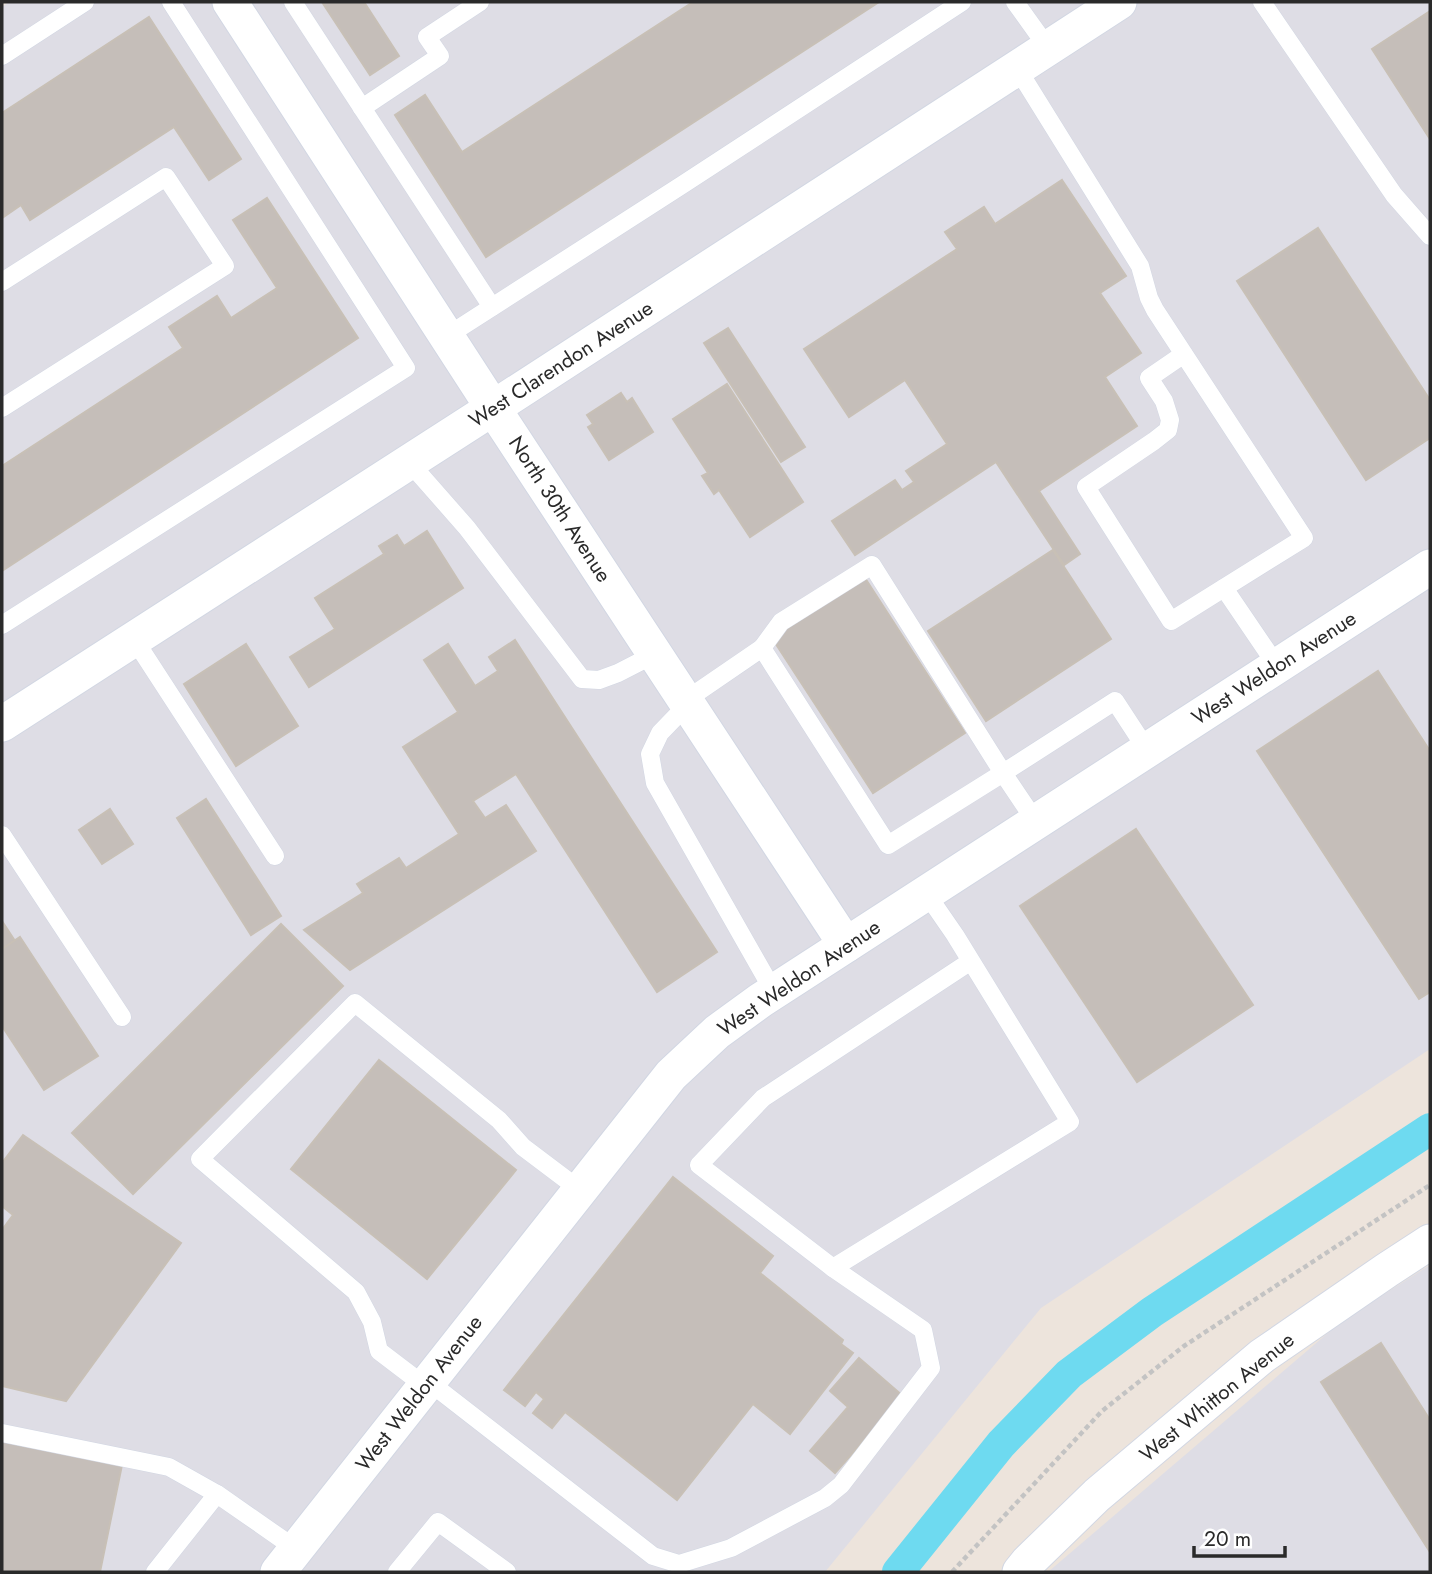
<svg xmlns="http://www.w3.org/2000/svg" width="1432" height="1574" font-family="Jost,sans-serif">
<rect width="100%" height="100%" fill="#ede4dc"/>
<g fill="#dedde5">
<path d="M9,2H1430V1049L1041,1308L825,1572H2V7Z"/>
<path d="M1430,1265V1572H1048L1342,1321Z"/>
</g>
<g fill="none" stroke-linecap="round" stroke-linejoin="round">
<path stroke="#6edaf0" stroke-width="32" d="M898,1572L1001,1444L1069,1374L1152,1312L1430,1129"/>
</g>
<g fill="#c5beb9" stroke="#c8c0b6" stroke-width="2">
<path d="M322,2H364L399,56L370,75Z"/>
<path d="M693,2H879L486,257L395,115L425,95L462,152Z"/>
<path d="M1430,11V139L1372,49Z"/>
<path d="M149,17L241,159L209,180L174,127L30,220L21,205L2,218V113Z"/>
<path d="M1062,180L1126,276L1100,293L1141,353L1105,377L1137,426L1039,491L1080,554L1064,565L996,462L855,555L832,521L895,480L902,490L914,482L906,471L947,444L905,380L849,417L804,349L957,249L945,232L984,207L995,224Z"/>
<path d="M267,198L358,338L2,571V466L183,348L169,327L217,296L231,318L277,288L233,220Z"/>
<path d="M1318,228L1430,400V438L1366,480L1237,281Z"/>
<path d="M728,328L805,447L781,462L704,343Z"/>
<path d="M727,384L803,502L750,537L719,490L714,494L702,476L708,473L673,419Z"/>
<path d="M621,393L627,402L632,398L653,432L609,460L588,427L593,424L587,415Z"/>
<path d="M427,531L463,588L309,687L290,657L335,629L315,598L384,554L379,546L397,535L404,546Z"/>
<path d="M1053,550L1111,639L986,721L928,631Z"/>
<path d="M865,578L965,733L873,793L772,638Z"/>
<path d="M515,640L717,952L657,992L516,774L473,801L485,818L506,805L536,851L350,970L304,930L363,893L357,884L399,858L406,868L459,834L403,747L458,712L424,660L448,644L475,686L498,671L489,657Z"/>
<path d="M246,644L298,726L236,766L184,684Z"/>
<path d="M1378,671L1430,751V992L1419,999L1257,751Z"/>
<path d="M206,799L281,916L251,935L177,818Z"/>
<path d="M110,809L133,844L102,864L79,830Z"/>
<path d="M1136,829L1253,1005L1137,1082L1020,906Z"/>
<path d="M2,921L15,941L2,949Z"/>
<path d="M281,924L343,986L133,1194L72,1133Z"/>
<path d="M20,937L98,1056L44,1090L2,1026V949Z"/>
<path d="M379,1060L516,1170L427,1279L291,1169Z"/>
<path d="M23,1135L181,1243L66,1401L2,1386V1230L13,1215L2,1206V1163Z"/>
<path d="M673,1177L773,1256L760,1273L843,1340L841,1344L853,1353L790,1434L753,1404L677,1500L565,1412L552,1428L533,1413L544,1399L536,1392L525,1406L504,1390Z"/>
<path d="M1381,1343L1430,1420V1552L1321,1382Z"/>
<path d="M859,1358L903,1396L835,1473L810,1451L848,1407L830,1391Z"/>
<path d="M2,1441L122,1465L100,1572H2Z"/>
</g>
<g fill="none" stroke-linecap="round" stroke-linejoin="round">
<defs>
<g id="service">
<path d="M293,2L492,307"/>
<path d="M1015,2L1048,48"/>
<path d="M1262,2L1394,195L1430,236"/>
<path d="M2,56L85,2"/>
<path d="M1017,68L1140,266L1149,298L1155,310L1304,538L1171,621L1086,487L1154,441L1168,430L1170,420L1164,401L1149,378L1184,354"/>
<path d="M362,108L440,56L427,37L480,2"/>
<path d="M2,282L166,177L225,266L2,408"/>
<path d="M447,336L682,185L962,2"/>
<path d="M409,462L467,528L582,679L599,680L618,673L655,654"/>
<path d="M1224,588L1277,666"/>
<path d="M2,625L406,368L171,2"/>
<path d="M134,639L275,856"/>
<path d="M762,648L781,622L872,565L1003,773L1115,701L1147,750"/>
<path d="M686,700L762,648L888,845L1003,773L1036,822"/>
<path d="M688,704L660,733L650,754L655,783L774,992"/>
<path d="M2,835L122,1017"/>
<path d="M926,893L955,935L1070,1122L833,1268L699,1165L763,1098L971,961"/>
<path d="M429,1382L653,1556L679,1564L731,1548L825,1498L841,1485L931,1368L923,1330L833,1268"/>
<path d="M425,1386L379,1351L372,1322L356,1292L200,1159L355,1003L499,1120L523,1147L580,1190"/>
<path d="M2,1433L169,1467L217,1494"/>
<path d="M155,1572L217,1494L296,1549"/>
<path d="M397,1572L438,1522L507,1572"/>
</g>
<g id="minor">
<path d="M230,2L493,408L846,945"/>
<path d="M2,724L493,408L1119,2"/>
<path d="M278,1572L671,1075L717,1032L761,1000L1430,567"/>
<path d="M1020,1572L1028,1562L1097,1495L1262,1356L1387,1270L1430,1242"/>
</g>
</defs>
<use href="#service" stroke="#d2d7e3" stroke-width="19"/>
<use href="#minor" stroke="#d2d7e3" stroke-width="37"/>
<path stroke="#c3c3c3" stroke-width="4.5" stroke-dasharray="5 3.5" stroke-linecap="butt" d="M952,1572L1102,1411L1184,1346L1430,1185"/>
<use href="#service" stroke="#fff" stroke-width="18"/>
<use href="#minor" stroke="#fff" stroke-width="35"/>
</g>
<g text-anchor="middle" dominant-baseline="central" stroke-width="6" stroke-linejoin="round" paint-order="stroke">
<g font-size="21" fill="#2a2a2a" stroke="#fff">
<text transform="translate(561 364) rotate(-33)">West Clarendon Avenue</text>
<text transform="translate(560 509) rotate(57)">North 30th Avenue</text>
<text transform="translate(1274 668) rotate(-33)">West Weldon Avenue</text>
<text transform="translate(799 978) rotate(-34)">West Weldon Avenue</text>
<text transform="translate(419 1393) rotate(-52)">West Weldon Avenue</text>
<text transform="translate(1217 1397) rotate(-39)">West Whitton Avenue</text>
</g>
</g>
<rect width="1432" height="1574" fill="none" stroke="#2a2a2a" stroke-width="7"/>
<path d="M1194 1546v10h91v-10" fill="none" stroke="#2a2a2a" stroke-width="3.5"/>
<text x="1204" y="1546" font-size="21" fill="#2a2a2a" stroke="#ffffff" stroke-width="5" paint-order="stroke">20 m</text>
</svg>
